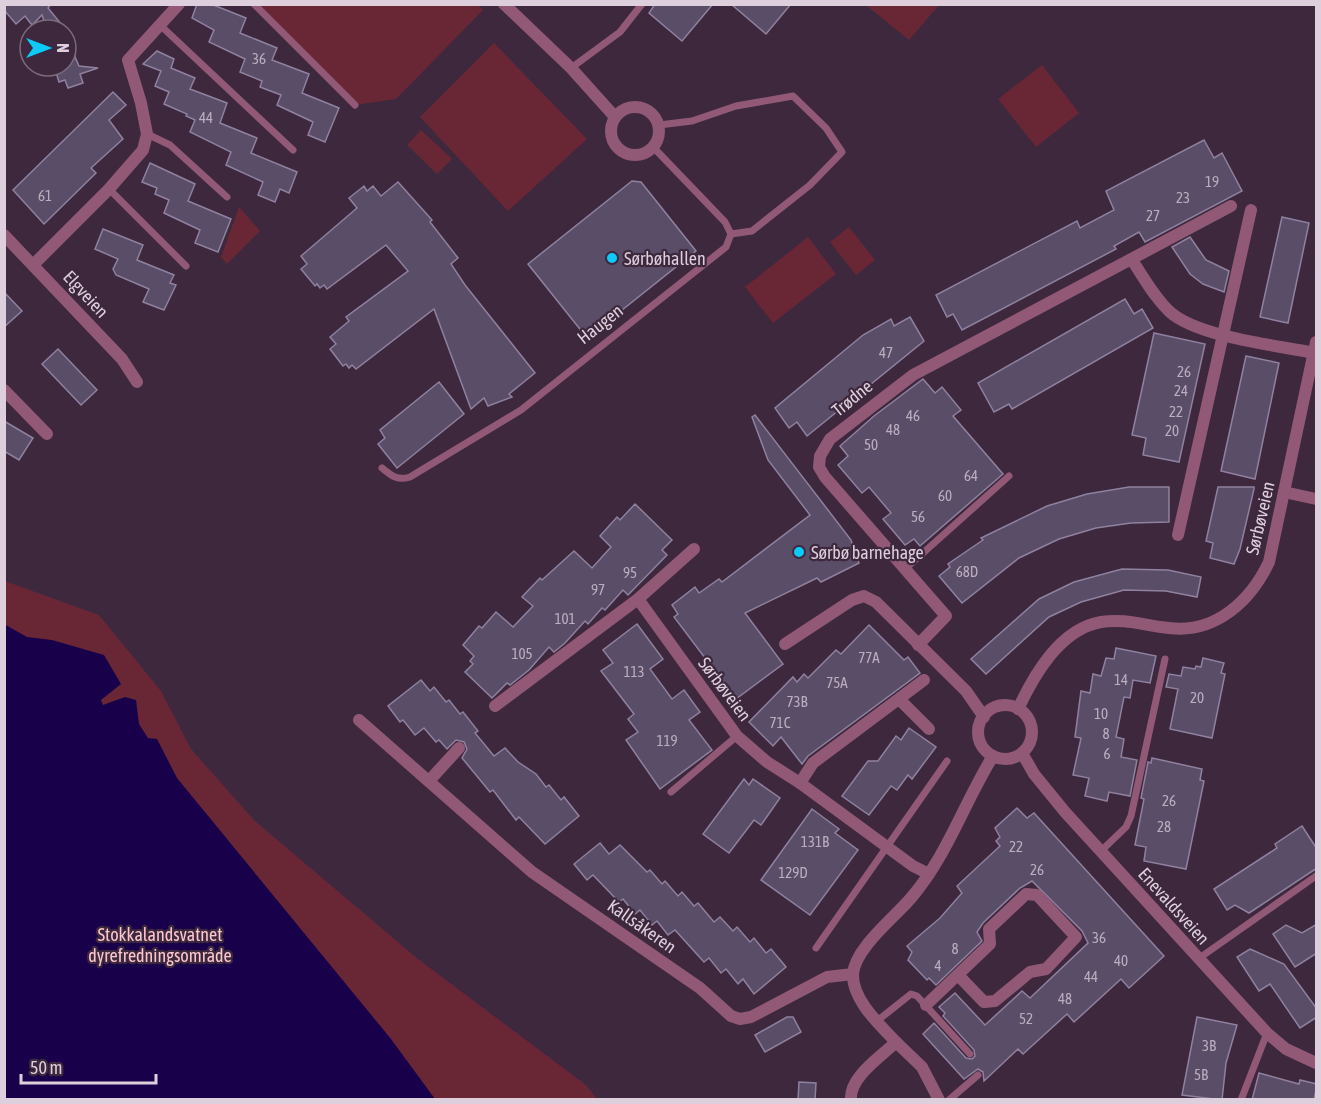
<svg xmlns="http://www.w3.org/2000/svg" width="1321" height="1104" font-family="'Asap Condensed',sans-serif">
<rect width="100%" height="100%" fill="#3d283d"/>
<g fill="#692736">
<path d="M477,4L483,10L396,99L355,105L260,5Z"/>
<path d="M866,5H939L909,40Z"/>
<path d="M494,43L587,139L508,211L420,117Z"/>
<path d="M1042,65L1079,113L1036,147L998,99Z"/>
<path d="M421,130L452,159L437,174L407,145Z"/>
<path d="M239,207L260,231L227,264L221,257Z"/>
<path d="M849,227L875,260L856,275L830,242Z"/>
<path d="M808,237L836,274L773,323L745,287Z"/>
<path d="M5,581L99,615L161,691L191,749L255,821L418,959L586,1085L597,1099L5,1100Z"/>
</g>
<path fill="#18004a" d="M4,624L27,637L52,640L104,655L121,684L101,700L103,705L125,697L136,700L139,724L148,738L157,739L177,778L391,1039L435,1099H5Z"/>
<g fill="#5a4d68" stroke="#8f819f" stroke-width="1.5">
<path d="M4,4H51L48,8L66,30H47L42,15L32,25L25,16L16,24L4,10Z"/>
<path d="M197,4H211L246,18L240,33L277,48L272,60L309,74L302,93L339,108L325,142L308,135L313,122L277,105L281,95L260,87L262,81L240,72L245,59L209,42L214,30L192,18Z"/>
<path d="M655,4H713L682,41L649,13Z"/>
<path d="M731,4H791L766,34Z"/>
<path d="M66,36L79,66L98,68L80,74L83,83L68,88L65,80L59,82L54,66H66Z"/>
<path d="M157,51L174,59L171,68L195,78L190,89L227,103L220,123L257,138L251,153L297,172L289,193L280,189L275,202L258,195L263,182L226,165L231,152L190,132L195,120L186,116L187,114L164,104L169,92L155,86L161,71L143,64Z"/>
<path d="M113,92L126,105L109,120L123,139L91,168L96,173L44,224L13,190Z"/>
<path d="M1204,140L1214,158L1222,153L1242,191L1145,242L1139,232L1114,246L1116,249L962,330L953,314L947,317L936,295L1077,221L1080,228L1114,210L1106,191Z"/>
<path d="M150,163L195,184L188,201L231,219L218,252L195,243L200,230L164,213L169,200L155,194L157,188L142,182Z"/>
<path d="M632,181L641,182L696,251L587,338L528,264Z"/>
<path d="M398,182L432,220L430,222L458,258L451,264L465,285L535,373L509,394L512,397L488,406L484,398L471,409L434,309L356,369L352,365L349,368L346,364L343,366L330,349L336,344L330,337L349,321L346,317L408,271L386,245L327,289L324,285L320,288L317,284L315,286L301,269L307,264L301,256L357,208L349,198L364,186L367,191L373,186L381,196Z"/>
<path d="M1282,217L1309,223L1288,323L1260,317Z"/>
<path d="M103,229L143,245L137,260L174,275L170,283L176,285L164,310L143,302L149,289L116,275L113,269L118,259L95,249Z"/>
<path d="M1190,237L1206,260L1229,271L1224,292L1203,284L1190,274L1172,247Z"/>
<path d="M4,292L22,311L4,327Z"/>
<path d="M1125,299L1134,314L1142,309L1153,328L1012,409L1009,404L994,412L978,383Z"/>
<path d="M910,317L924,341L807,436L797,422L789,428L775,408L863,335L891,319L894,326Z"/>
<path d="M1154,333L1205,344L1179,462L1143,455L1146,438L1132,435Z"/>
<path d="M58,349L97,390L81,405L42,364Z"/>
<path d="M1246,356L1279,363L1255,479L1221,471Z"/>
<path d="M923,379L935,393L942,387L961,410L953,416L1003,474L920,546L914,539L905,545L883,519L891,513L869,487L862,493L838,465L848,456L840,446L874,416Z"/>
<path d="M439,382L464,414L397,468L378,444L385,438L380,430Z"/>
<path d="M755,415L851,540L859,563L821,582L817,578L745,613L783,664L736,699L674,617L678,614L672,605L695,587L699,593L719,579L722,582L810,515L768,460L752,417Z"/>
<path d="M4,421L33,438L19,460L4,451Z"/>
<path d="M1129,487H1169V522L1131,523L1096,528L1059,539L1019,558L962,603L939,576L950,567L948,564L983,540L981,538L1047,506L1087,494Z"/>
<path d="M1218,487H1254V489L1240,549L1234,564L1210,558L1213,543L1206,541Z"/>
<path d="M635,504L672,540L662,550L667,555L628,595L623,590L605,610L602,608L588,624L585,621L565,643L554,652L549,647L529,670L510,685L507,683L492,698L465,672L473,664L470,661L474,656L463,645L479,626L482,628L496,612L513,627L533,606L522,597L540,578L542,580L574,551L592,568L611,547L600,536L617,517L620,520Z"/>
<path d="M1122,569L1168,570L1201,577L1197,597L1166,591L1124,590L1081,602L1049,617L986,674L971,659L1039,599L1074,582Z"/>
<path d="M637,624L663,659L650,669L672,699L684,690L700,712L689,720L712,750L660,789L626,740L638,732L628,719L634,714L601,671L613,663L603,650Z"/>
<path d="M869,625L904,660L908,657L920,673L808,756L802,764L781,737L773,746L749,722L793,677L797,682L804,674L808,678L836,650L841,654Z"/>
<path d="M1116,648L1156,656L1150,683L1133,680L1130,698L1124,697L1116,737L1124,739L1121,757L1137,760L1130,796L1109,792L1107,801L1085,796L1089,778L1073,775L1081,738L1075,737L1081,691L1090,693L1093,674L1101,676L1106,658L1114,659Z"/>
<path d="M1203,658L1224,663L1221,673L1225,674L1212,738L1170,729L1178,689L1166,687L1169,674L1181,676L1183,667L1195,669L1196,666L1201,667Z"/>
<path d="M421,680L430,691L434,687L446,702L449,700L460,714L463,712L478,731L475,733L494,756L505,748L518,762L536,774L546,787L549,785L561,800L564,797L579,816L545,844L519,817L516,820L493,790L490,792L462,758L467,749L464,742L456,740L447,749L439,740L436,742L424,728L415,735L403,720L400,722L388,706Z"/>
<path d="M909,728L936,747L912,779L908,775L897,790L891,786L869,815L842,796L868,761H878L896,736L901,740Z"/>
<path d="M1152,758L1202,769L1200,780L1204,781L1186,869L1144,861L1146,847L1135,845L1144,799L1141,798L1148,762L1151,763Z"/>
<path d="M744,779L749,785L753,779L780,798L761,825L754,820L729,853L703,834Z"/>
<path d="M1017,808L1027,818L1034,813L1164,956L1129,988L1121,979L1074,1022L1067,1014L1023,1054L1018,1049L984,1081L983,1072L978,1069L964,1079L923,1034L934,1023L966,1058L972,1059L975,1056L974,1050L943,1016L945,1013L939,1007L955,993L985,1025L1022,991L1030,998L1088,943L1082,931L1032,881L1020,888L983,923L977,932L982,941L936,985L929,978L927,980L908,960L912,952L907,946L940,918L962,893L957,886L1000,846L996,841L1000,837L995,828Z"/>
<path d="M812,809L839,829L835,833L858,850L810,915L761,880Z"/>
<path d="M1302,826L1317,849V868L1249,913L1235,905L1227,910L1214,889L1277,848L1275,844Z"/>
<path d="M600,843L609,854L620,845L647,872L650,870L662,884L665,881L678,896L682,892L694,906L698,903L714,922L720,917L733,931L737,927L750,942L754,938L766,953L771,949L786,967L754,994L743,979L738,984L726,969L721,973L709,958L704,962L675,930L668,935L657,921L652,925L640,910L635,914L623,899L619,902L593,875L587,880L574,864Z"/>
<path d="M1317,924V953L1295,967L1273,934L1286,925L1302,933Z"/>
<path d="M1250,949L1284,964L1317,1009V1017L1300,1028L1270,984L1259,991L1237,957Z"/>
<path d="M787,1017H793L801,1032L765,1052L755,1035Z"/>
<path d="M1197,1017L1237,1025L1226,1063L1222,1100L1182,1095Z"/>
<path d="M1259,1073L1299,1084L1300,1080L1317,1084L1314,1100H1252Z"/>
<path d="M799,1082L816,1083L815,1100H798Z"/>
</g>
<g fill="none" stroke-linecap="round" stroke-linejoin="round">
<g stroke="#915976" stroke-width="7">
<path d="M254,4L355,105"/>
<path d="M160,25L293,150"/>
<path d="M571,68L620,32L642,4"/>
<path d="M659,125L692,121L736,106L793,96L826,128L842,152L810,185L752,231L731,234"/>
<path d="M147,134L170,145L227,197"/>
<path d="M109,189L186,266"/>
<path d="M382,468C392,476 397,481 410,477L521,410L726,247L731,234L725,222L654,148"/>
<path d="M904,570L1009,476"/>
<path d="M671,792L737,736"/>
<path d="M1101,851L1126,827L1131,816L1165,659"/>
<path d="M816,948L947,761"/>
<path d="M1198,959L1316,876"/>
<path d="M877,1021L911,994L917,996L970,1054"/>
<path d="M949,1100L978,1075"/>
<path d="M1241,1100L1267,1033"/>
</g>
<g stroke="#915976" stroke-width="12">
<path d="M504,4L571,68L615,117"/>
<circle cx="635" cy="131" r="24"/>
<path d="M4,235L122,359L137,382"/>
<path d="M1132,260C1144,278 1154,297 1170,312C1198,337 1276,345 1314,353"/>
<path d="M34,264L109,189L143,150L147,134L141,103L128,60L179,4"/>
<path d="M4,390L47,434"/>
<path d="M1284,492L1316,499"/>
<path d="M1178,535L1251,210"/>
<path d="M638,599L737,736L767,762L800,783L913,866L929,874"/>
<path d="M785,644L852,600L864,596L876,602L966,691L984,717"/>
<path d="M918,645L946,616L825,477L819,467L820,456L830,439L913,375L1231,206"/>
<path d="M899,699L929,729"/>
<circle cx="1005" cy="732" r="27"/>
<path d="M495,706L638,599L694,549"/>
<path d="M1018,709C1034,675 1060,629 1101,622C1125,618 1146,626 1169,628C1216,634 1251,600 1269,562L1316,342"/>
<path d="M359,720L532,872L700,988L731,1016L740,1019L751,1017L827,977L853,974"/>
<path d="M1022,753L1034,774L1065,812L1267,1033L1286,1049L1316,1063"/>
<path d="M429,781L459,748"/>
<path d="M800,783L813,763L924,680"/>
<path d="M926,1005L990,944L989,929L1026,894L1037,895L1076,937L1046,969L1030,972L995,1001L984,1002L958,975"/>
<path d="M896,1042L922,1067L939,1100"/>
<path d="M851,1100C849,1077 882,1056 896,1042C880,1025 852,1000 853,974C855,948 894,918 911,898C947,856 964,803 993,756"/>
</g>
</g>
<g fill="#0ccafa" stroke="#3d283d" stroke-width="2">
<circle cx="612" cy="258" r="6"/>
<circle cx="799" cy="552" r="6"/>
</g>
<g text-anchor="middle" dominant-baseline="central" stroke-width="4.5" stroke-linejoin="round" paint-order="stroke">
<g font-size="15" fill="#bcaebf">
<text x="259" y="58">36</text>
<text x="206" y="117">44</text>
<text x="1212" y="181">19</text>
<text x="45" y="195">61</text>
<text x="1183" y="197">23</text>
<text x="1153" y="215">27</text>
<text x="886" y="352">47</text>
<text x="1184" y="371">26</text>
<text x="1181" y="390">24</text>
<text x="1176" y="411">22</text>
<text x="913" y="415">46</text>
<text x="893" y="429">48</text>
<text x="1172" y="430">20</text>
<text x="871" y="444">50</text>
<text x="971" y="475">64</text>
<text x="945" y="495">60</text>
<text x="918" y="516">56</text>
<text x="967" y="571">68D</text>
<text x="630" y="572">95</text>
<text x="598" y="589">97</text>
<text x="565" y="618">101</text>
<text x="522" y="653">105</text>
<text x="869" y="657">77A</text>
<text x="634" y="671">113</text>
<text x="1121" y="679">14</text>
<text x="837" y="682">75A</text>
<text x="1197" y="697">20</text>
<text x="797" y="701">73B</text>
<text x="1101" y="713">10</text>
<text x="780" y="722">71C</text>
<text x="1106" y="733">8</text>
<text x="667" y="740">119</text>
<text x="1107" y="753">6</text>
<text x="1169" y="800">26</text>
<text x="1164" y="826">28</text>
<text x="815" y="841">131B</text>
<text x="1016" y="846">22</text>
<text x="1037" y="869">26</text>
<text x="793" y="872">129D</text>
<text x="1099" y="937">36</text>
<text x="955" y="948">8</text>
<text x="1121" y="960">40</text>
<text x="938" y="965">4</text>
<text x="1091" y="976">44</text>
<text x="1065" y="998">48</text>
<text x="1026" y="1018">52</text>
<text x="1209" y="1045">3B</text>
<text x="1201" y="1074">5B</text>
</g>
<g font-size="18" fill="#ddcfdc" stroke="#3d283d" text-anchor="start">
<text x="624" y="258">Sørbøhallen</text>
<text x="811" y="552">Sørbø barnehage</text>
</g>
<g font-size="18" fill="#ddcfdc" stroke="#3d283d">
<text transform="translate(86 294) rotate(47)">Elgveien</text>
<text transform="translate(600 324) rotate(-38)">Haugen</text>
<text transform="translate(852 398) rotate(-39)">Trødne</text>
<text transform="translate(1260 518) rotate(-77)">Sørbøveien</text>
<text transform="translate(725 689) rotate(53)">Sørbøveien</text>
<text transform="translate(1174 906) rotate(48)">Enevaldsveien</text>
<text transform="translate(642 926) rotate(35)">Kallsåkeren</text>
</g>
<g font-size="18" fill="#fcc7ce" stroke="#3d283d">
<text x="160" y="934">Stokkalandsvatnet<tspan x="160" dy="21">dyrefredningsområde</tspan></text>
</g>
</g>
<rect width="1321" height="1104" fill="none" stroke="#ddcfdc" stroke-width="12"/>
<g transform="translate(48 48) rotate(90)"><circle r="28" fill="#3d283d" stroke="#7d6b7d" stroke-width="1.5"/>
<path d="M0-4.5L10 22L0 15L-10 22Z" fill="#0ccafa"/>
<text y="-9" font-size="16" font-weight="bold" text-anchor="middle" fill="#ddcfdc">N</text>
</g>
<path d="M21 1074v9h135v-9" fill="none" stroke="#ddcfdc" stroke-width="3"/>
<text x="30" y="1074" font-size="18" fill="#ddcfdc" stroke="#3d283d" stroke-width="4.5" paint-order="stroke">50 m</text>
</svg>
